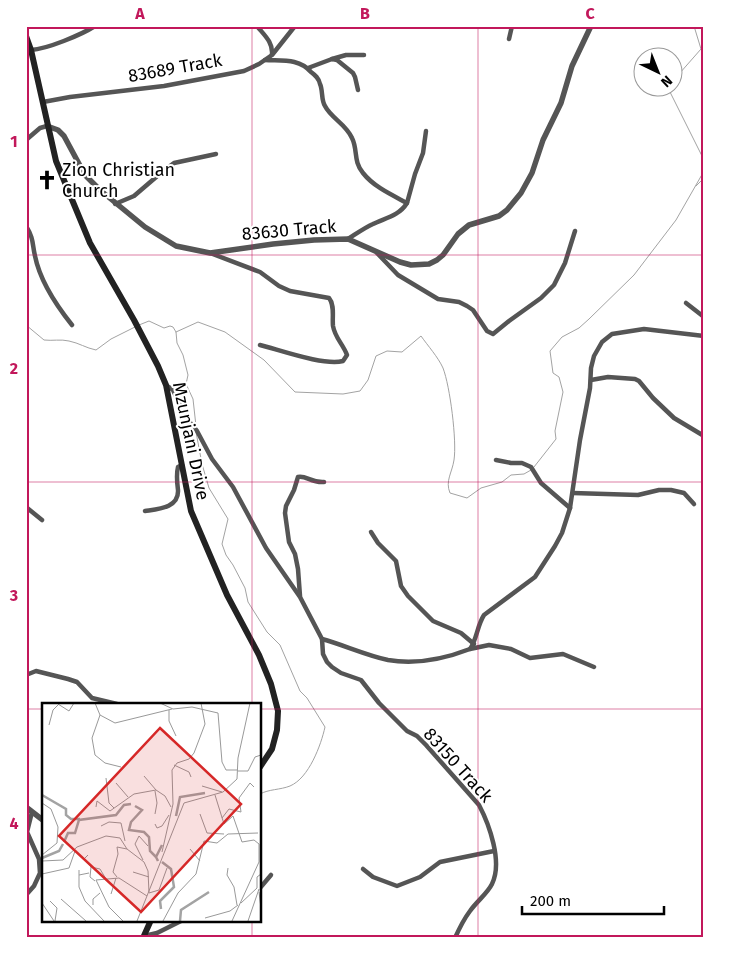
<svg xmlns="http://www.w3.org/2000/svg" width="730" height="964" font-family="'Fira Sans',sans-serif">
<rect width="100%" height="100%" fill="#fff"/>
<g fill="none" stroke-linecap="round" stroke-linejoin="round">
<g stroke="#a3a3a3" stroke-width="1">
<path d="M672,82L701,49L694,26"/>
<path d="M668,88L704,160"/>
<path d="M696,186L704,178"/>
<path d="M26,325L44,340C52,341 61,339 69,341C79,343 86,348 96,350L111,339L135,327"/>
<path d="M139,325L149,321L164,328L170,326L173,327L176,332L177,343L183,355L188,375L186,384L193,399L196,426"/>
<path d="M176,332L198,322L225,332L264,360L295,392L343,394L360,391L368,380L376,356L387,351L402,352L421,336C428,346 438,357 443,368C450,386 457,441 454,460C452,473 445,481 450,493L467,498L481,488L502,482L511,475L524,474L531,470"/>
<path d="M196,432L202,464L209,488L228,519L222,544L226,555L233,565L245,588L248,602L267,632L280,645L300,691L307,698L325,727C321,745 309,778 290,786C280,790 269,789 260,794"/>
<path d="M534,467L556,439L555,431L563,392L559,377L553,373L550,351L562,337L579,328L589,319L634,275L676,220L704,171"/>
</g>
<g stroke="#555" stroke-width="4.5">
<path d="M257,26C264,35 273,42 272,54"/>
<path d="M509,39L512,26"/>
<path d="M31,50C47,49 81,35 95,26"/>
<path d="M332,59L346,55H364"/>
<path d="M265,60C282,61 299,58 311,72C315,75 319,78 320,84C323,90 321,100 325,106C331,118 346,124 352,138C358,150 353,161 363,173C374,187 392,195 407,203C399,216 385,218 373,224C364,228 356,234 348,239"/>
<path d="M308,68L332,59L337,60L353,73L355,77L358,90"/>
<path d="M43,102L70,97L164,86L244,71L259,64L272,55L295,26"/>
<path d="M26,140L40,128L47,126"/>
<path d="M407,203L415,174L423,153L426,131"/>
<path d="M115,204L134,196L162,172L174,163L216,154"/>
<path d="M26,226C34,239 32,243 35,256C40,281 56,305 72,325"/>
<path d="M210,253L260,272L279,286L290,291L329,298C335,305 332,317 333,326C335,338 343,344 347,355L343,361C324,366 280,350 260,345"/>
<path d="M377,253L398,275L438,299L459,302L467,306L473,310L487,331L493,334L509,321L541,298L554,285L565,263L575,231"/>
<path d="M686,303L704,317"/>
<path d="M591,380L608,377L635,379L639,381L653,398L674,418L704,436"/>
<path d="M166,385L173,390L187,419L197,431L212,459L233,487L266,548L300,597L322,639L323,654L327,662L332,667L341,673L361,680L379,703L407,731L417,736L426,745L479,805C489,824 503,862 492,884C487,894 477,901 470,911C464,919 459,929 455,938"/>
<path d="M496,460L511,463H522L531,467L541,483L570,508"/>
<path d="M573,493L638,495L659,490H671L684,493L694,504"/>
<path d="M26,507L42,520"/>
<path d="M145,511C158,509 179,508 178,490C177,482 176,475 178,467L182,465"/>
<path d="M371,532L378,543L396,561L401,586L408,596L433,621L461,633L474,644"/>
<path d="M300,596L298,569L295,554L289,542L285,513L286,506L294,490L298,477C306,475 311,483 324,482"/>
<path d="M322,639C344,645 365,655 388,660C416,665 444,659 470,649"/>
<path d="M594,667L563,654L530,658L511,649L489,645L470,649C477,639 477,626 484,615L535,577L555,546L562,533L570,508L580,440L590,388L591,368L594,356L602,342L612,334L644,329L704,336"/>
<path d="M26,675L36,671L68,679L77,682L92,698L117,704"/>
<path d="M363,869L373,877L397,886L420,877L440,862L494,851"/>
<path d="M260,888L271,875"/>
<path d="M26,895L34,886L40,873L39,859L27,832L32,812"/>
<path d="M144,936L157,933L183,920"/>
</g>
<g stroke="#555" stroke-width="5.5">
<path d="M47,126L58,130L64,136L85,175L100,190L145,227L176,246L210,253L273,244L314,240L348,239L400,262L411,265L429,264L437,260L443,255L458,234L469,225L499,216L507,210L521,193L532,173L543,140L561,103L572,66L591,26"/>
<path d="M26,807L44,821"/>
</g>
<g stroke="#222" stroke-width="6">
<path d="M26,36L31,50L56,161L90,243L134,320L158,366L166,385L191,511L227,595L259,655L271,684L278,711L277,730L272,749L260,767"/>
<path d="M143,938L151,920"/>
</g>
</g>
<path fill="none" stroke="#c2185b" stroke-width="1" stroke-opacity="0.55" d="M252,26V704M478,26V938M26,255H704M26,482H704M26,709H44M260,709H704M252,920V938"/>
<defs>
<symbol id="church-bare" viewBox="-9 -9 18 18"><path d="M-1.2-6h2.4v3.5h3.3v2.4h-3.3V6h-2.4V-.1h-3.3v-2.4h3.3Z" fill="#000" stroke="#fff" stroke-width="2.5" paint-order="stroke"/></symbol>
</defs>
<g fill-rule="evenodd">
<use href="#church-bare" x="33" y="166" width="28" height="28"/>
</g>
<g text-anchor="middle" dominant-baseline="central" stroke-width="4" stroke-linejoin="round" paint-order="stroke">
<g font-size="18" fill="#000" stroke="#fff">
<text transform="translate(175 68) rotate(-10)">83689 Track</text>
<text transform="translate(289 230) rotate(-5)">83630 Track</text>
<text transform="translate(191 441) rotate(78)">Mzunjani Drive</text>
<text transform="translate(458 765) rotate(48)">83150 Track</text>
</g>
<g font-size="18" fill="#000" stroke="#fff" text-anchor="start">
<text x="62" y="170">Zion Christian<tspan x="62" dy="21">Church</tspan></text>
</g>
</g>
<g transform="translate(42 703)">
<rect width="219" height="219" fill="#fff"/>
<path fill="none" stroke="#a3a3a3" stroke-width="2.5" d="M0,92L24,106V112L29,116H38M93,103L100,107L89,119L87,127L102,129L107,134L108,148L114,154M134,113L138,94L163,90M22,139L26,130H33L37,117L74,112L82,102L89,101M0,155L17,148L21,141M116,158L114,154L120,142M119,206L118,198L132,184L129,166L120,159M138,218L139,207L167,189"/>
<path fill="none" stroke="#999" stroke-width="1" d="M53,0L58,12L73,20L130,6M118,0L131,6L150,4L176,10L180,59L184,67H196M16,1L27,8L32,0M127,7V18L134,33M58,12L50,35L53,52L63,60L79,64M7,22L11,7L17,1M132,62L147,69L149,74M196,68H206L213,54L219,52M64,75L67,100L72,105M74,80L86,94M160,83L180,89M114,87L123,93L129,104M173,92L182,121L191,113L200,139L212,137L217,141V159L190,218M0,100L9,106L16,124L15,140L0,152M54,104L55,98L68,108L92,91L114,87L102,73M113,111L115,100L113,88M158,111L165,130L182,131M180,115L187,106L199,109L197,95L208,80L212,84M113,121L115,125L120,123L127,112M59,123L67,119L79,120L83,138M148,146L158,158M120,149L131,101L130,67L135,60L147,56L152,50L163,21L159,0M46,152L42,156L49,164M101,157L93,141L97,133L106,143M0,158L21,157L35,144L64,133L78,135L85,146L102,159L106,168L107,190L117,187L125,165M186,165L185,172L192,184L195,202M37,167V172L47,170M91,169L107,174M0,171L27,165L33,148M37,172V184L43,198L62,218M75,174L71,169L76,151L75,144L85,146M53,178L48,174L49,164L58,166L64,176M215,185V174L219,171M217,189L219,205M69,191L74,175M19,196L44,218M8,198L15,205L13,218M0,200L12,218M199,200L215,185M51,202V196L58,190M163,215L188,208L196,202M81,218L67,204L54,177L77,175L105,193M95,218L142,100L181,89L195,76L196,55L208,0M121,218L136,190L154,171L162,138L175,140L186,131L216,130M206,218L217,186"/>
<path fill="#d62828" fill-opacity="0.15" stroke="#d62828" stroke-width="2.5" d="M118,25L199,101L99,209L17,133Z"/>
<rect width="219" height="219" fill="none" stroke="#000" stroke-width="2.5"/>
</g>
<rect width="730" height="964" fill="none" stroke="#ffffff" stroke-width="55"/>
<g transform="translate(658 72) rotate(137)"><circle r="24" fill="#ffffff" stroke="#999999"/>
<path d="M0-4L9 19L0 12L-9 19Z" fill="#000000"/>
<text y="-8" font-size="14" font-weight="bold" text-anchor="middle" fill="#000000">N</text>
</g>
<path d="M522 906v8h142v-8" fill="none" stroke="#000000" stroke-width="2.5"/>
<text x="530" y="906" font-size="15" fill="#000000" stroke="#ffffff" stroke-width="4" paint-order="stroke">200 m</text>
<rect x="28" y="28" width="674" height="908" fill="none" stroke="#c2185b" stroke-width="2"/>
<g font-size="16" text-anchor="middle" font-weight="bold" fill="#c2185b">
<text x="140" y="19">A</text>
<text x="365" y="19">B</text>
<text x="590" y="19">C</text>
<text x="14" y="147">1</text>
<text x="14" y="374">2</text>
<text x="14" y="601">3</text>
<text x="14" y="829">4</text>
</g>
</svg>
